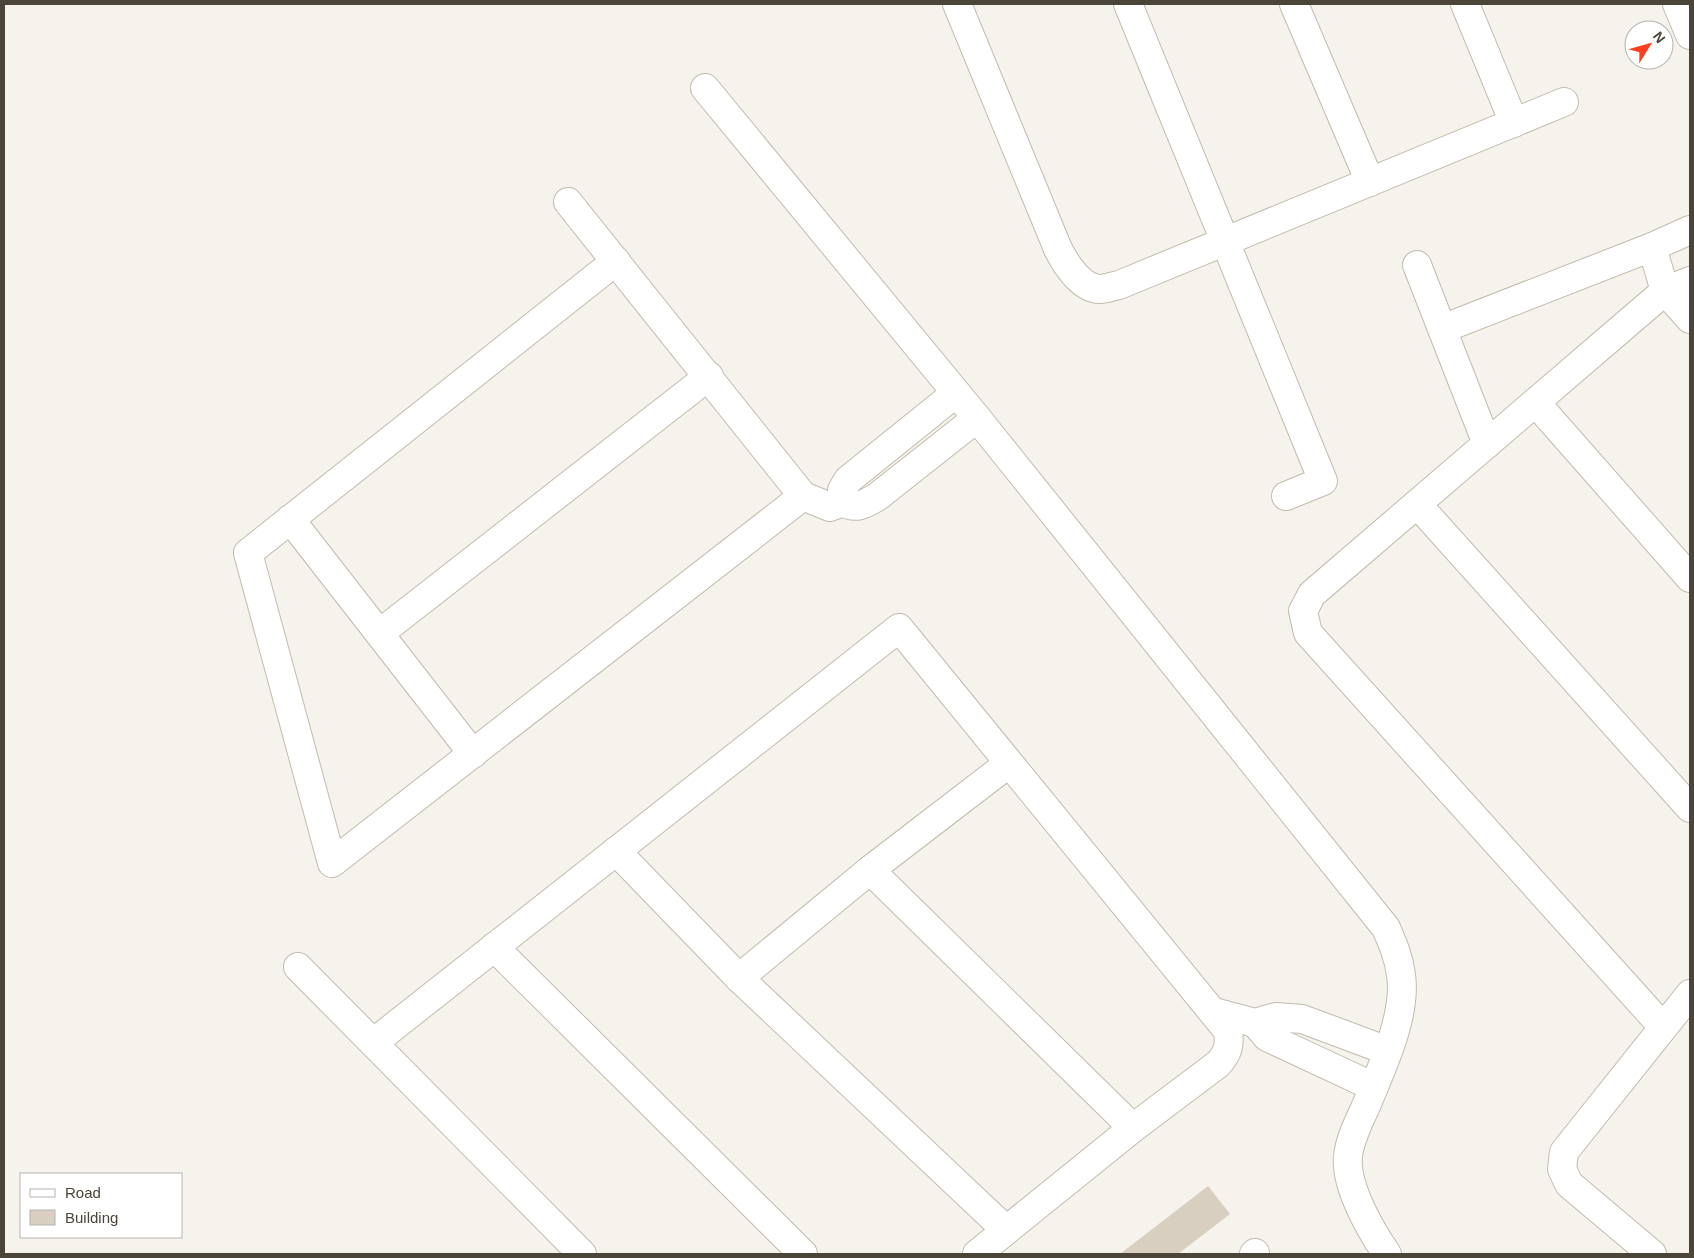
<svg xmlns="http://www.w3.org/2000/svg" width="1694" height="1258" font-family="Helvetica,sans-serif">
<rect width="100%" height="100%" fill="#f6f3ec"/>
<path fill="#d8cfc1" d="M1208,1186L1230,1214L1178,1254H1120Z"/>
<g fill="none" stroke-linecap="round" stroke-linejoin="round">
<defs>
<g id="minor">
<path d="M957,4L1058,249C1065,263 1081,289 1100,289C1106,289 1113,286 1119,285L1564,102"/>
<path d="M1128,4L1323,481L1286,496"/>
<path d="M1294,4L1370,182"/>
<path d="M1465,4L1514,123"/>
<path d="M1677,4L1690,35"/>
<path d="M705,88L977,418L1386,928C1393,944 1399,958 1401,975C1407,1016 1381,1069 1366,1106C1359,1121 1349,1141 1348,1157C1345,1186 1371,1231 1387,1254"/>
<path d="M568,202L803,496L830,507L843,502"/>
<path d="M1652,247L1690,230"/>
<path d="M616,261L248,553L332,863L803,496"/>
<path d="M1417,265L1487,444"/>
<path d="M1442,329L1652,247L1665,291L1690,281"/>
<path d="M1536,403L1690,578"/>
<path d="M843,502C856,510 865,504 877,497L977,418"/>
<path d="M843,502L842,490L848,480L956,393"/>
<path d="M1417,504L1690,808"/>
<path d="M290,519L473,754"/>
<path d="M380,633L709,376"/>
<path d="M616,851L739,978L1006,1230"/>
<path d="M870,870L1133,1128"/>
<path d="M494,947L803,1254"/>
<path d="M298,967L582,1254"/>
<path d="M739,978L870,870L1008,764"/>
<path d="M1214,1012L1255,1023L1276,1017L1302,1019L1388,1051"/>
<path d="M1255,1023L1267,1037L1374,1087"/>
<path d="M1663,1027L1308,633L1303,611L1312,594L1665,291L1690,319"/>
<path d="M373,1043L899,628L1228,1031C1230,1046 1228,1053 1218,1064L1133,1128L977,1254"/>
<path d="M1254,1254L1255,1253"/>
<path d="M1652,1254L1569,1184L1562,1169L1564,1152L1690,994"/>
</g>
</defs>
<use href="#minor" stroke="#c2bbae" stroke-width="30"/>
<use href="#minor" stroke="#fff" stroke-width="28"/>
</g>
<rect width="1694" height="1258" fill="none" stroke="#4b4439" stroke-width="10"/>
<rect x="20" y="1173" width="162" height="65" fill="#ffffff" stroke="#b7b4b0"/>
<rect x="30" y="1189" width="25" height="8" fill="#ffffff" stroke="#b7b4b0"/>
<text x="65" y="1198" font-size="15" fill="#4b4439">Road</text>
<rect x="30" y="1210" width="25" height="15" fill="#d8cfc1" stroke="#b7b4b0"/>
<text x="65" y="1223" font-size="15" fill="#4b4439">Building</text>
<g transform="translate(1649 45) rotate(53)"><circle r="24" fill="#ffffff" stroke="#b7b4b0"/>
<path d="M0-4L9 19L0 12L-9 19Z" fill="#fc3f1d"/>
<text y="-8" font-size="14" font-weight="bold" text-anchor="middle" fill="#4b4439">N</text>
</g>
</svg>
